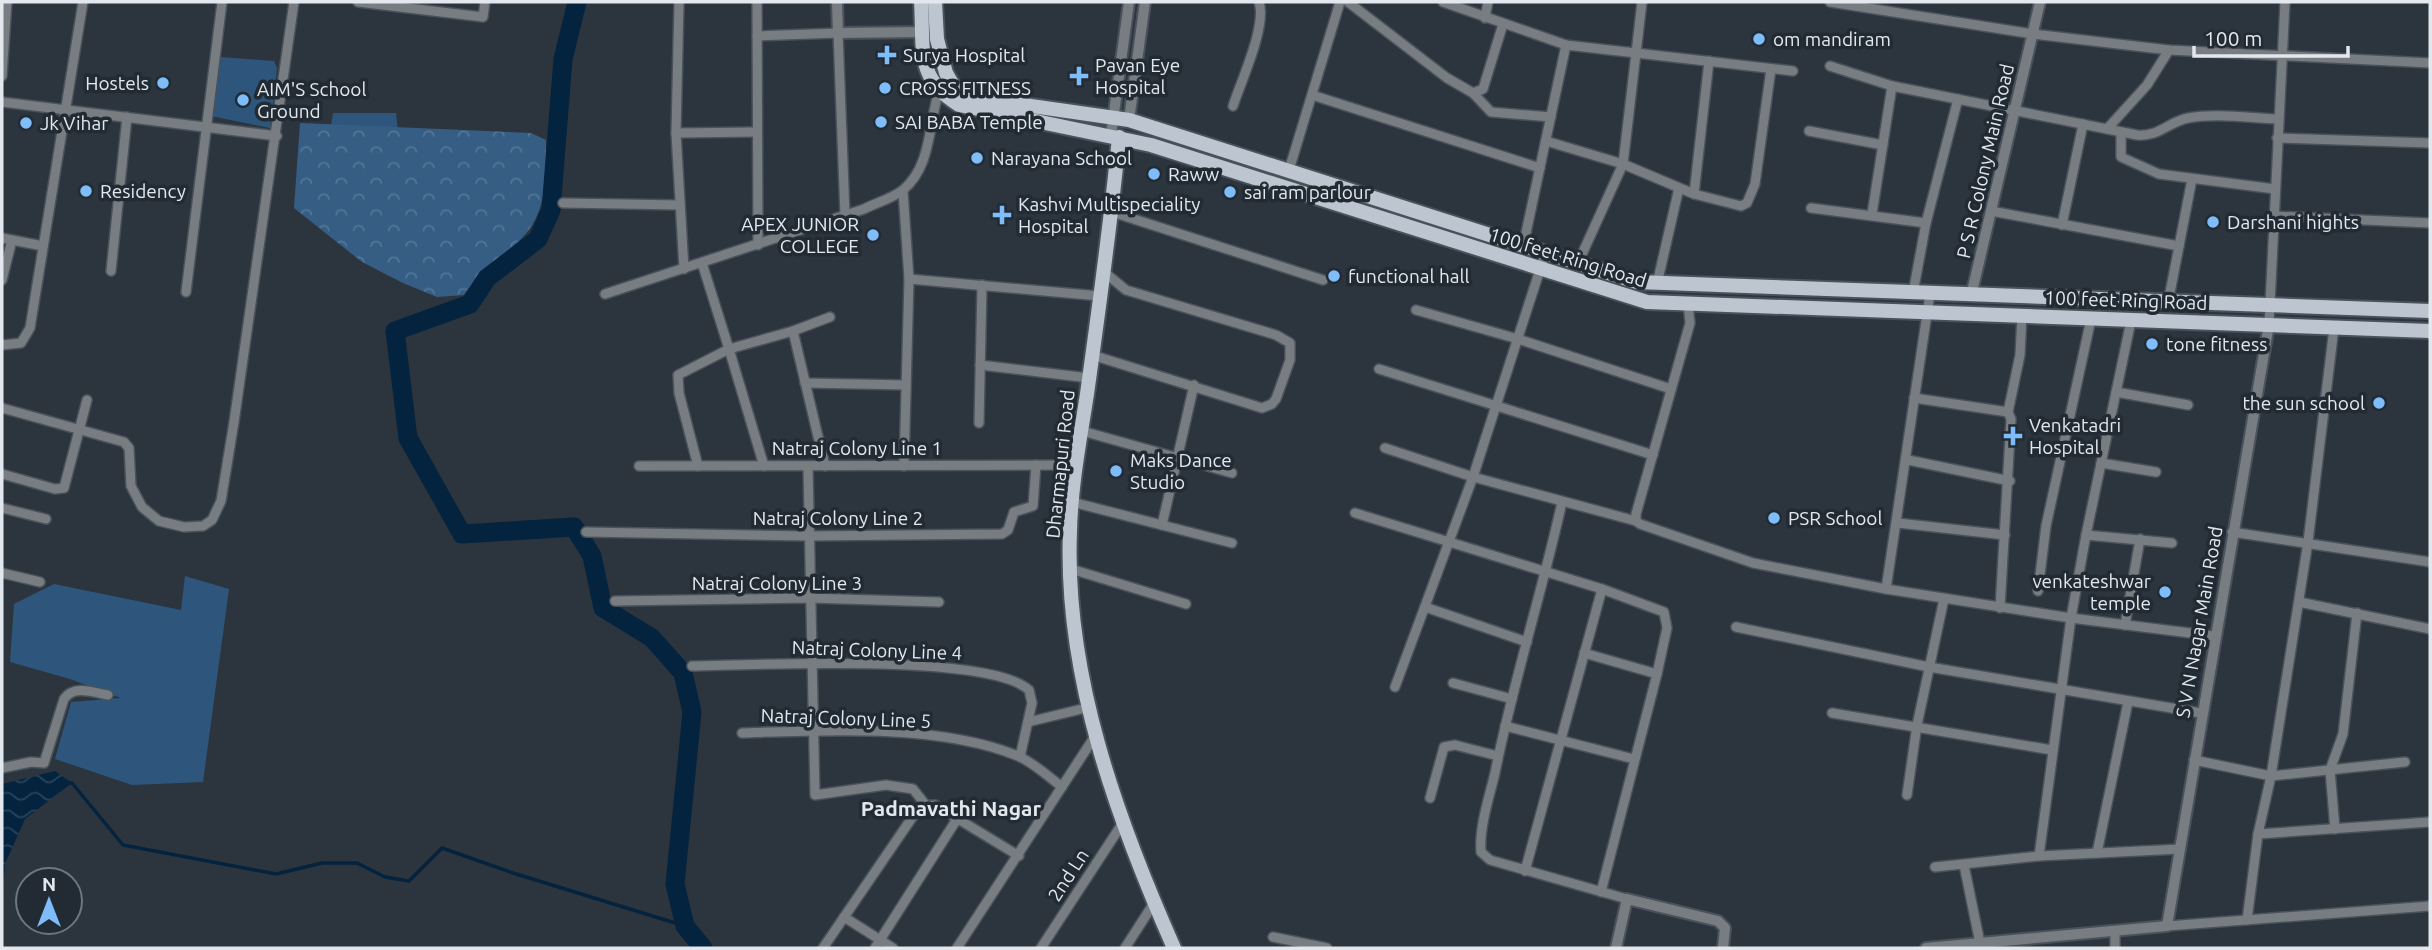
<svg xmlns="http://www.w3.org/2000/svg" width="2432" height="950" font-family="Ubuntu,sans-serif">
<defs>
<pattern id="forest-crowns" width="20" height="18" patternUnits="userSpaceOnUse" patternTransform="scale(1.75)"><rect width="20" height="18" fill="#365e85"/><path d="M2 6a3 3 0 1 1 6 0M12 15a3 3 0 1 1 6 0" fill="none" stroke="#537597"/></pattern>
<pattern id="water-waves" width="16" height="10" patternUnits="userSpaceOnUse" patternTransform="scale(1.75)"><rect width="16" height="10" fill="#04233e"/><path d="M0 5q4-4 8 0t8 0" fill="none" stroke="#28435a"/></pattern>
</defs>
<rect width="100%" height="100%" fill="#2c353e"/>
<g fill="#2e567c">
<path d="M221,57L274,61L277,68L270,128L211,116Z"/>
<path d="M333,113H396L398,131L330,133Z"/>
<path d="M185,576L229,589L203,782L132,785L55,759L71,702L121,698L70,679L10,662L14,604L54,584L181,610Z"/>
</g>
<path fill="url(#forest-crowns)" d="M300,123L531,133L546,140C546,174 548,212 522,238C499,261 485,265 464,295L437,297L403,283L362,262L294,208Z"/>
<path fill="url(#water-waves)" d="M55,771L72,783L25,819L5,864L2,905V784Z"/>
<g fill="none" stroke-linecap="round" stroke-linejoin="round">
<path stroke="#04233e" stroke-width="3.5" d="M69,783H72L123,845L276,874L322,863H357L385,877L409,881L442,848L513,873L685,926"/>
<path stroke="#04233e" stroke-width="19" d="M577,2L563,59L551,210L538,239L487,278L470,304L395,331L408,438L462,534L574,527L592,556L603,608L652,638L683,673L692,712L675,884L685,926L703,948"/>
<defs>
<g id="minor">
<path d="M358,2L483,17L485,2"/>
<path d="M679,2L676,133L684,269"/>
<path d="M757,2L758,245"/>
<path d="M1348,2L1447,78L1473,93L1483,89L1503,24"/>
<path d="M1443,2L1566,45L1793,71"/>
<path d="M1830,2L2033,34L2169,50L2430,63"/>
<path d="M1485,18L1488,2"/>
<path d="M757,36L838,33L845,215"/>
<path d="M1830,66L1892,86L2137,135C2159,137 2168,122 2188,118C2216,113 2249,118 2277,119"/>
<path d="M2,76L7,2"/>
<path d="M1473,93L1491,112L1551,117"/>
<path d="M1312,95L1540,168"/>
<path d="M2,102L277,136"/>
<path d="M1233,106C1241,81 1267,26 1259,2"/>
<path d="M2107,129L2147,85L2169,50"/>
<path d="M1809,131L1883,145"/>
<path d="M2121,132V157L2159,174L2275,189"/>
<path d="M676,133L757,132"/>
<path d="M2277,138L2430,143"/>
<path d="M1546,141L1623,164L1694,194L1741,206L1747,203L1755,184L1771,69"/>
<path d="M1289,170L1340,2"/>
<path d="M903,191L909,279L904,466"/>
<path d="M1694,194L1709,61"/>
<path d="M563,203L680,205"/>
<path d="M1811,208L1926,223"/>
<path d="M1991,211L2179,246"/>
<path d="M1112,212L1323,280"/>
<path d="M1872,214L1892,86"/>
<path d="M2273,216L2430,223"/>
<path d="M2062,225L2083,124"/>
<path d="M2,238L43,246"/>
<path d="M1523,247L1566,45"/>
<path d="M1578,263L1623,164L1642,2"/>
<path d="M111,271L127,117"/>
<path d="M909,279L1100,296"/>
<path d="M2,280L12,240"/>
<path d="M1657,284L1679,188"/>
<path d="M186,292L222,2"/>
<path d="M1913,293L1926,223L1958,99"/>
<path d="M605,294L864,209C876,203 893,198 903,190C933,165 928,121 940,88"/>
<path d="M2168,303L2192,179"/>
<path d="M1688,304L1690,323L1636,514V521L1640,524L1753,563L1886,589L2071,618L2214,636"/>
<path d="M1416,310L1518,339L1671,389"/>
<path d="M2131,321L2086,535L2172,543"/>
<path d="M2269,324L2285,2"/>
<path d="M2334,328L2308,542L2271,776L2405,762"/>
<path d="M793,331L830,317"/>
<path d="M2,345L21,343L30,328L83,2"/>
<path d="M1092,355L1262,408L1272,404L1276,399L1290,360V343L1276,335L1126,290L1104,272"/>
<path d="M980,365L1089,378"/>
<path d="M1379,369L1653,455"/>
<path d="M805,383L906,385"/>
<path d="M2116,392L2188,405"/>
<path d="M1914,398L2008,412"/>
<path d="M2,408L124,442L129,448L131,486L142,507L159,521L184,527L203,526L212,520L221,501L234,422L294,2"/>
<path d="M979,423L982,285"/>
<path d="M1082,431L1232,473"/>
<path d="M1385,448L1473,477L1636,521"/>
<path d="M1908,460L2010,481"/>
<path d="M2101,463L2156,472"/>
<path d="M639,466L1076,465"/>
<path d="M698,466L679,393L678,375L729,349L702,263"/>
<path d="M764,466L729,349L793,331L825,466"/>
<path d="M808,467L815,795L886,785L913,789L925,804"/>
<path d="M2,474L55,489L64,488L87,400"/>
<path d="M1072,502L1232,543"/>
<path d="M1562,502C1542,593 1513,682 1495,773C1489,798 1479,827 1481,852L1490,860L1627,899"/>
<path d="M2,508L46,519"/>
<path d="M1355,513L1602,589L1664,612L1667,628L1657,674L1601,892"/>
<path d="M1898,523L2005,535"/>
<path d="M1162,525L1194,385"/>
<path d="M586,532L808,536L1002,534L1008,530L1014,512L1033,506L1036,465"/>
<path d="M2232,532L2430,562"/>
<path d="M1071,569L1186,604"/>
<path d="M2,573L40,582"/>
<path d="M1886,589L1930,294"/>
<path d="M2038,591L2046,526L2091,319"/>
<path d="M615,601L809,598L939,602"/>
<path d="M2299,602L2430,629"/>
<path d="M1425,607L1527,642"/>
<path d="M2000,608L2011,419L2008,412L2020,355L2022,315"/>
<path d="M2125,625L2140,539"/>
<path d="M1736,627L1929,667L2201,713"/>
<path d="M1584,653L1657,674"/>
<path d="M692,666C755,665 988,653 1029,690L1032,703L1020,757"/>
<path d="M1453,683L1512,699"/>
<path d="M1395,687L1473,477L1545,254"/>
<path d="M1832,713L2052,750"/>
<path d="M1028,722L1090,707"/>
<path d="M1505,726L1634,759"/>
<path d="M742,733C826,730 940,724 1018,756C1034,763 1049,777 1062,787"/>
<path d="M2194,760L2271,776L2258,834L2247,920"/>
<path d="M2,768L31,762L44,763L64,699C74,685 92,692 108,695"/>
<path d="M1907,795L1917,725L1944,599"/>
<path d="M1430,798L1444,747L1455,745L1498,756"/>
<path d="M2335,829L2330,770L2343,734L2357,613"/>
<path d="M2258,834L2430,822"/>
<path d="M2097,853L2128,702"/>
<path d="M2039,856L2071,618L2086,535"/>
<path d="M1964,865L1981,948"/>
<path d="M1935,867L2039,856L2180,849"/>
<path d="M1525,871L1602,589"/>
<path d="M844,917L893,948"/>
<path d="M2167,926L2430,906"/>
<path d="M2115,931V948"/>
<path d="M1273,937L1327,948"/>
<path d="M823,948L920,806L935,805L1019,856"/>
<path d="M875,948L957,819"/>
<path d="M957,948L1095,736"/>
<path d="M1041,948L1124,821"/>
<path d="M1125,948L1154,903"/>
</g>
<g id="tertiary">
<path d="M837,2L838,33L923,32"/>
<path d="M1129,120L1145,2"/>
<path d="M1111,135L1129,2"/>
<path d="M1971,296L2040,2"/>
<path d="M1616,948L1627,899L1718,921L1725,928L1723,948"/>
<path d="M1926,948L2167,926L2269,324"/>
</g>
<g id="primary">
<path d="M921,2C924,49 915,78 959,105L1151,145L1647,302L2430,331"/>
<path d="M935,2L937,39L946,73L955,89L983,99L1129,120L1637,282L2430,311"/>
<path d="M1119,137C1111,223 1099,308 1087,394C1080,439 1071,485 1070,531C1064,674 1117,819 1174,948"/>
</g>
</defs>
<use href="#minor" stroke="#49525a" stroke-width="12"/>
<use href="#tertiary" stroke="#49525a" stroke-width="14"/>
<use href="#primary" stroke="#49525a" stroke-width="18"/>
<use href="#minor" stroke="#787d82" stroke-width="9"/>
<use href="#tertiary" stroke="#787d82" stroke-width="10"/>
<use href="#primary" stroke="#bdc6d0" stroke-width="14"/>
</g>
<g fill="#7fbdfa" stroke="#222b33" stroke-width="2.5">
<circle cx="1759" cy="39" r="7"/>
<path d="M883.5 44.5h7v7h7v7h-7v7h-7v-7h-7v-7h7z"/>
<path d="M1075.5 65.5h7v7h7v7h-7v7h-7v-7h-7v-7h7z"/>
<circle cx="163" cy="83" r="7"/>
<circle cx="885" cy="88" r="7"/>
<circle cx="243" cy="100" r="7"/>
<circle cx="881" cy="122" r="7"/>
<circle cx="26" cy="123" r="7"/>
<circle cx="977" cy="158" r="7"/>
<circle cx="1154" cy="174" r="7"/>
<circle cx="86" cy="191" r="7"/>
<circle cx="1230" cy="192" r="7"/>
<path d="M998.5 204.5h7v7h7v7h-7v7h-7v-7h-7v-7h7z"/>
<circle cx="2213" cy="222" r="7"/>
<circle cx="873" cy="235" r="7"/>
<circle cx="1334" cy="276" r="7"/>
<circle cx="2152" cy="344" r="7"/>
<circle cx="2379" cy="403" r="7"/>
<path d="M2009.5 425.5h7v7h7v7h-7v7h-7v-7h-7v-7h7z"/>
<circle cx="1116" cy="471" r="7"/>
<circle cx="1774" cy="518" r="7"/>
<circle cx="2165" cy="592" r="7"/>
</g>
<g text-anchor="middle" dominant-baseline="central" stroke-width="7" stroke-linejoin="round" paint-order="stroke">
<g font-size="19" fill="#e2e8ee" stroke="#222b33" text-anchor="start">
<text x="1773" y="39">om mandiram</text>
<text x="903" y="55">Surya Hospital</text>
<text x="1095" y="65">Pavan Eye<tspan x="1095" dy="22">Hospital</tspan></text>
<text x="149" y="83" text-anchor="end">Hostels</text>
<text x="899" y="88">CROSS FITNESS</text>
<text x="257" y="89">AIM'S School<tspan x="257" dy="22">Ground</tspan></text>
<text x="895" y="122">SAI BABA Temple</text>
<text x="40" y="123">Jk Vihar</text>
<text x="991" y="158">Narayana School</text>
<text x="1168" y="174">Raww</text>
<text x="100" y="191">Residency</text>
<text x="1244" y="192">sai ram parlour</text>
<text x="1018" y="204">Kashvi Multispeciality<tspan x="1018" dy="22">Hospital</tspan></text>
<text x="2227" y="222">Darshani hights</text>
<text x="859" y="224" text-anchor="end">APEX JUNIOR<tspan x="859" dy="22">COLLEGE</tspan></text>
<text x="1348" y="276">functional hall</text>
<text x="2166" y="344">tone fitness</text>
<text x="2365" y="403" text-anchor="end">the sun school</text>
<text x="2029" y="425">Venkatadri<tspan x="2029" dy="22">Hospital</tspan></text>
<text x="1130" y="460">Maks Dance<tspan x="1130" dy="22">Studio</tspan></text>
<text x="1788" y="518">PSR School</text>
<text x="2151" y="581" text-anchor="end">venkateshwar<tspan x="2151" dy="22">temple</tspan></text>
</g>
<g font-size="19" fill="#e2e8ee" stroke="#222b33">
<text transform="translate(1985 161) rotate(-77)">P S R Colony Main Road</text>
<text transform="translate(1568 257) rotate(17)">100 feet Ring Road</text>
<text transform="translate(2126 300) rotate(2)">100 feet Ring Road</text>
<text x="857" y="448">Natraj Colony Line 1</text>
<text transform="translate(1060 464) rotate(-84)">Dharmapuri Road</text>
<text x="838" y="518">Natraj Colony Line 2</text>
<text x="777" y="583">Natraj Colony Line 3</text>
<text transform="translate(2199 622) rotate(-80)">S V N Nagar Main Road</text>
<text transform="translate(877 650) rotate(2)">Natraj Colony Line 4</text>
<text transform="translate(846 718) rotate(2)">Natraj Colony Line 5</text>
<text transform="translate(1068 875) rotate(-57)">2nd Ln</text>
</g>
<g font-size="21" font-weight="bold" fill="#e2e8ee" stroke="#222b33">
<text x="951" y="808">Padmavathi Nagar</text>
</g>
</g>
<rect width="2432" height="950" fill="none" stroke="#e2e8ee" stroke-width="7"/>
<g transform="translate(49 901)"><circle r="33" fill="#222b33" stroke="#6f777e" stroke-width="2"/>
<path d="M0-5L12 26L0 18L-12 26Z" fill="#7fbdfa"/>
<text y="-10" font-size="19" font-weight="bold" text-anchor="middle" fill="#e2e8ee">N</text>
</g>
<path d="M2194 46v10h154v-10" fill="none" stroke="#e2e8ee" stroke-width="3.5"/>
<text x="2204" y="46" font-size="21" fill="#e2e8ee" stroke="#222b33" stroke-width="5" paint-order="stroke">100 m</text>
</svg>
